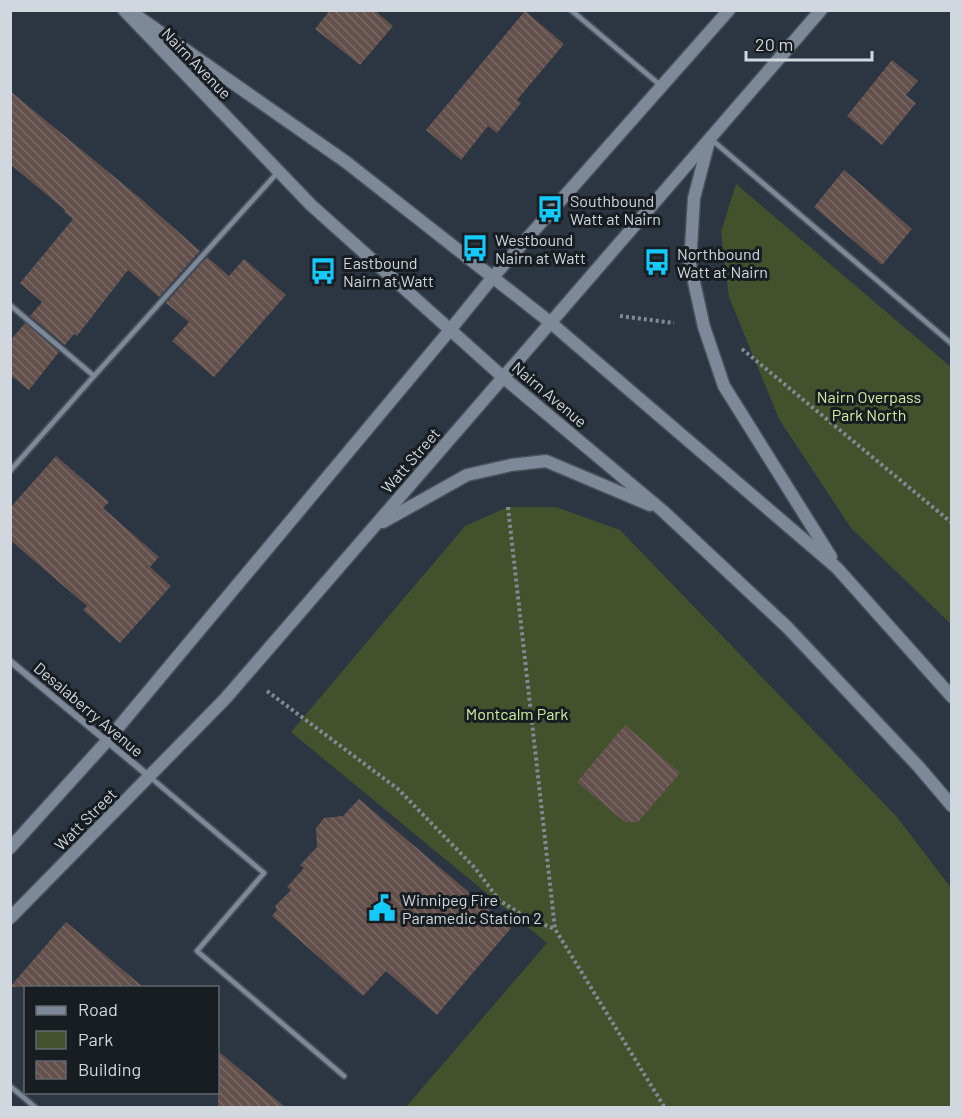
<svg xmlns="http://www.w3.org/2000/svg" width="962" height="1118" font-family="Barlow,sans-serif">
<defs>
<pattern id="building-back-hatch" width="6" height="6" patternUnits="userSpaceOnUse" patternTransform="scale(1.5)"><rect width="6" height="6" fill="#63504c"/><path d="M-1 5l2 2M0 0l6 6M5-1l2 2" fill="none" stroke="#786865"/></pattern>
</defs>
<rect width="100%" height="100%" fill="#2b3642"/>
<g fill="#44512d">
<path d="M736,184L951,367V624L851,528L779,419L729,297L721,232Z"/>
<path d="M508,507H556L620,530L897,817L951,888V1107H406L547,943L291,732L465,526Z"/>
</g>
<g fill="url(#building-back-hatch)">
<path d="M330,10H374L393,26L360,65L315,29Z"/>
<path d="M525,11L564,44L517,100L521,103L497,133L488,126L461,160L426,130Z"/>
<path d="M892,60L918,81L906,95L916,103L882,145L847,116Z"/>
<path d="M10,91L140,198L200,251L159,297L128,270L77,336L74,334L65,345L30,316L42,302L20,283L73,219L64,212L65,210L10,164Z"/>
<path d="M844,170L912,229L882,265L814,207Z"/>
<path d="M207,257L229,276L244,259L286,295L214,377L172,341L189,322L166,303Z"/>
<path d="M25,323L59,352L29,390L10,375V341Z"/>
<path d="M56,456L109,502L103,508L159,557L150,567L171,586L120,643L83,610L87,606L10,540V508Z"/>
<path d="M625,725L680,773L638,822H625L577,782Z"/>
<path d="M359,799L511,928L437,1015L386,971L363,996L272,916L277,910L275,906L291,890L287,887L304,868L300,865L317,847L316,828L324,818L343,816Z"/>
<path d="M66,922L143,987H10Z"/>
<path d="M218,1051L285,1107H218Z"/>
</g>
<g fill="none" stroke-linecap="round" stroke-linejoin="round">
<defs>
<g id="lane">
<path d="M571,10L660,85"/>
<path d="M712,140L952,344"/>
<path d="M10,305L94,376"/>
<path d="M10,471L94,376L278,172"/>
<path d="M150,777L264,873L197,951L344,1076"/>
<path d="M10,1086L36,1108"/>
</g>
<path id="street" d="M10,661L150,777"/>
<g id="secondary">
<path d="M124,10L311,205L504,378L663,511L787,627L918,766L952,806"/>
<path d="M137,16L346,162L551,323L837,568L952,697"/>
<path d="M709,141L694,198L690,264L704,327L724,386L831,557"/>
<path d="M383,522L467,475L511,465L546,461L650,505"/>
<path d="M10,848L107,741L450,330L493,277L729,10"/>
<path d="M10,918L225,699L821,10"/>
</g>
</defs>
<use href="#lane" stroke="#48515b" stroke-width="8"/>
<use href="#street" stroke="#48515b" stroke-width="9"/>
<use href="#secondary" stroke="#48515b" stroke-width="15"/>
<g stroke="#818a93" stroke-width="4" stroke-dasharray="3 3" stroke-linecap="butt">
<path d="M620,316L674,323"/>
<path d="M742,349L952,523"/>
<path d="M508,507L555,929L665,1108"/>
<path d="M267,691L398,789L475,868L499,900L527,918L555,929"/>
</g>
<use href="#lane" stroke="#7d8998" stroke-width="4.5"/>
<use href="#street" stroke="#7d8998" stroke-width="6"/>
<use href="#secondary" stroke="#7d8998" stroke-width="12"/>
</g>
<defs>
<symbol id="bus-bare" viewBox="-9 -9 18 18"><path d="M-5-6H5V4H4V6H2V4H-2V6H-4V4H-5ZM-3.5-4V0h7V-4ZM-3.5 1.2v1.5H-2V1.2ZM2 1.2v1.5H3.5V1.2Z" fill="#13cafb" stroke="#181d22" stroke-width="2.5" paint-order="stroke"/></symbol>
<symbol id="civic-bare" viewBox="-9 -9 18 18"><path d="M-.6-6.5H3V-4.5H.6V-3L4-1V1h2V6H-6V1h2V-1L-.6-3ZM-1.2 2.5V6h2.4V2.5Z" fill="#13cafb" stroke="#181d22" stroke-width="2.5" paint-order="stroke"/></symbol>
</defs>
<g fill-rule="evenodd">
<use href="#bus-bare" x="531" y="190" width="38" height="38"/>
<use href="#bus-bare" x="456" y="229" width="38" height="38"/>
<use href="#bus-bare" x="638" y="243" width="38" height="38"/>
<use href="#bus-bare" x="304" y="252" width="38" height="38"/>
<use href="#civic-bare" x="363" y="889" width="38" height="38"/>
</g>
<g text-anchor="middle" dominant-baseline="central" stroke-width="6" stroke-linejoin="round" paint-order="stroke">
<g font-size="16" fill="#d0d7de" stroke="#181d22">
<text transform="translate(197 63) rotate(46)">Nairn Avenue</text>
<text transform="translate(550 394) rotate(40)">Nairn Avenue</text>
<text transform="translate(410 460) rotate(-49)">Watt Street</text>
<text transform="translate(89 709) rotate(40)">Desalaberry Avenue</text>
<text transform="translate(85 819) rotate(-45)">Watt Street</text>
</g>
<g font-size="16" fill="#d0d7de" stroke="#181d22" text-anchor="start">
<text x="570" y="200">Southbound<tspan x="570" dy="18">Watt at Nairn</tspan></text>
<text x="495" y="239">Westbound<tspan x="495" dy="18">Nairn at Watt</tspan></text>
<text x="677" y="253">Northbound<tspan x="677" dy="18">Watt at Nairn</tspan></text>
<text x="343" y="262">Eastbound<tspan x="343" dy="18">Nairn at Watt</tspan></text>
<text x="402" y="899">Winnipeg Fire<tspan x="402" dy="18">Paramedic Station 2</tspan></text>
</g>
<g font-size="16" fill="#d1ee9f" stroke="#181d22">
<text x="869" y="396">Nairn Overpass<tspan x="869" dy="18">Park North</tspan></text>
<text x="517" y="713">Montcalm Park</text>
</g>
</g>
<rect width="962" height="1118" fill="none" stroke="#d0d7de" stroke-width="24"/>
<rect x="24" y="986" width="195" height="108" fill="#181d22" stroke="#62676d" stroke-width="1.5"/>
<rect x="36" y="1006" width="30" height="9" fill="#7d8998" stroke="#62676d" stroke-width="1.5"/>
<text x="78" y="1016" font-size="18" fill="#d0d7de">Road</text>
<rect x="36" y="1031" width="30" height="18" fill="#44512d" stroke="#62676d" stroke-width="1.5"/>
<text x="78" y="1046" font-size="18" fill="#d0d7de">Park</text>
<rect x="36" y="1061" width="30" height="18" fill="url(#building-back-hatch)" stroke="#62676d" stroke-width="1.5"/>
<text x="78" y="1076" font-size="18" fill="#d0d7de">Building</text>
<path d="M746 51v9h126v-9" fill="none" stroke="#d0d7de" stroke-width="3"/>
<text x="755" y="51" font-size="18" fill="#d0d7de" stroke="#181d22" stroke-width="4.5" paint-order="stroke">20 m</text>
</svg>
